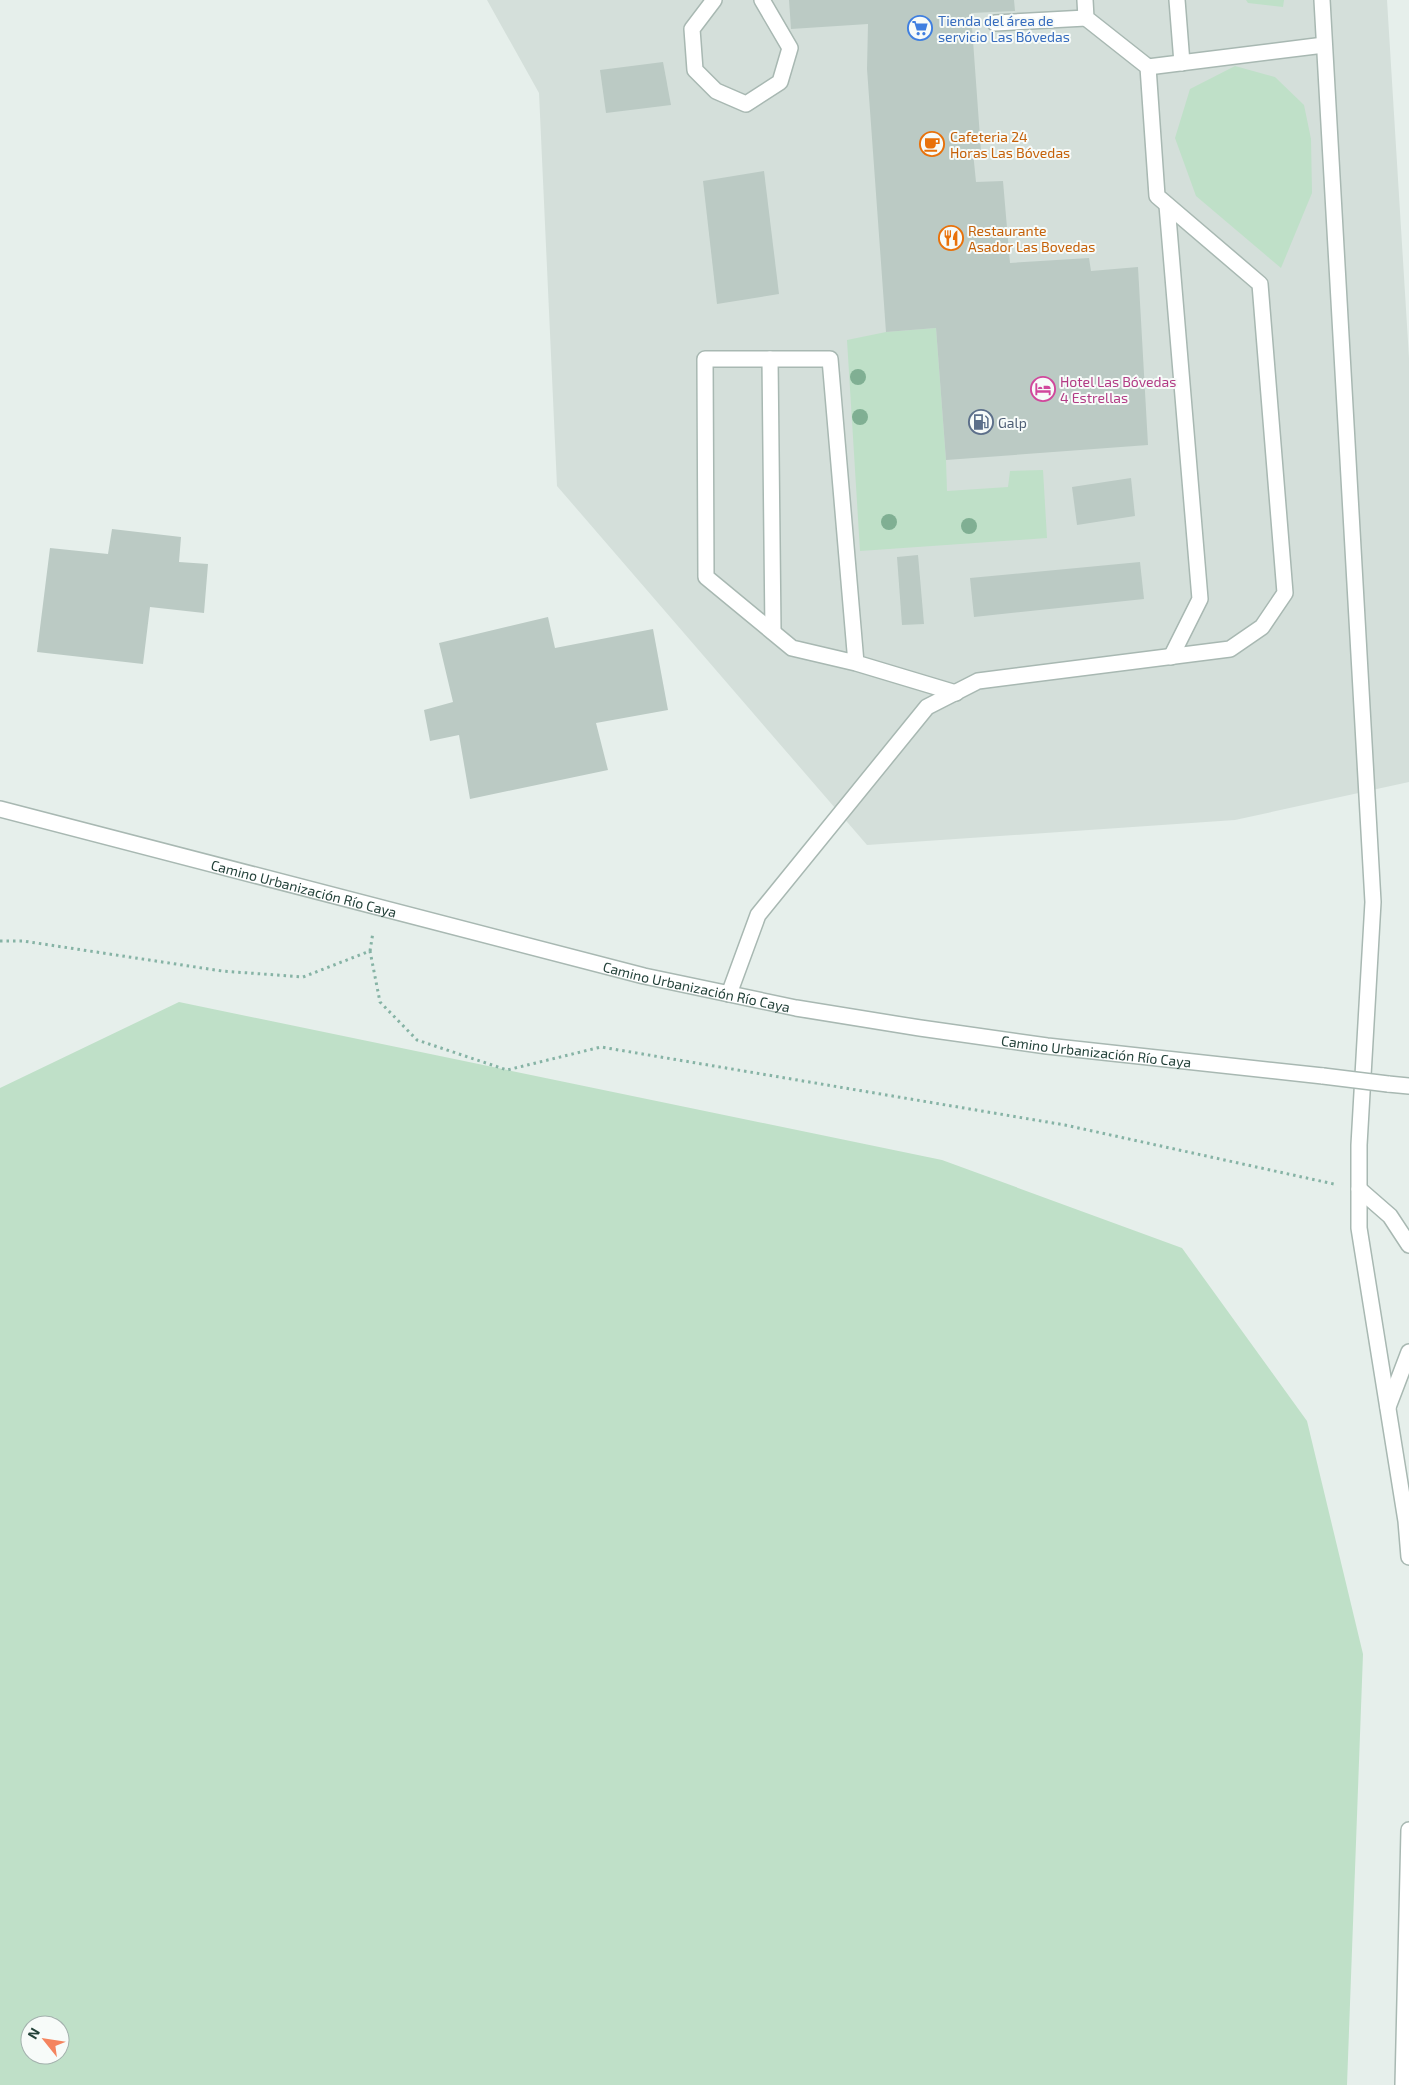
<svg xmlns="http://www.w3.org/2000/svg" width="1409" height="2085" font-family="'Exo 2',sans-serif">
<rect width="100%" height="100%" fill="#e6efeb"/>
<path fill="#d4dfda" d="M487,0H1387L1409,358V782L1235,820L867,845L557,486L539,93Z"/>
<g fill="#bfe0c8" fill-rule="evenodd">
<path d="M1246,0H1284L1283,7L1248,3Z"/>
<path d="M1235,66L1275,77L1304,105L1311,139L1312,193L1281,268L1196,196L1175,138L1190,89Z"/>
<path d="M936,328L946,460L947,491L1008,487L1010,471L1043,470L1047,538L860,551L847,340L886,332Z"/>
<path d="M179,1002L942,1160L1182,1248L1307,1421L1363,1654L1347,2085H0V1088ZM30,2025H60V2055H30Z"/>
</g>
<g fill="#bbcac4">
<path d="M789,0H1014L1015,11L971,13L981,151L973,152L976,182L1003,181L1010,263L1089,258L1091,271L1138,267L1148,445L946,460L936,328L886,332L867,69L868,24L791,29Z"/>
<path d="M663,62L671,105L606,113L600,70Z"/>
<path d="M764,171L779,294L717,304L703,181Z"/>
<path d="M1131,478L1135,516L1077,525L1072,487Z"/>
<path d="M112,529L181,537L179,562L208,564L204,613L150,607L143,664L37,652L50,548L108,554Z"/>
<path d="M918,555L924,624L902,625L897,557Z"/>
<path d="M1140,562L1144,599L974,617L970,578Z"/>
<path d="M548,617L555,648L653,629L668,710L596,723L608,770L470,799L459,735L430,741L424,710L453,702L439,643Z"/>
</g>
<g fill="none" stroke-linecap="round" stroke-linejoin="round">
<defs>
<g id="minor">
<path d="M714,0L692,29L695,70L716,91L746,104L780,82L790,48L762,0"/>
<path d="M1177,0L1182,63"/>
<path d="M1322,0L1373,902L1359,1145V1228L1406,1521L1409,1557"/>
<path d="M995,23L1086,18"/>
<path d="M1148,67L1324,45"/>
<path d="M1167,205L1200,599L1171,657"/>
<path d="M770,359L773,632"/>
<path d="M856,663L792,648L706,577L705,359H830L856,663L956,693"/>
<path id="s1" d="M0,809L644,976L796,1008L920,1028L1047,1046L1323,1076"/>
<path d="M729,994L758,915L927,707L978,681L1230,649L1262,627L1285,593L1260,284L1157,196L1148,67L1086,18L1085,0"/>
<path d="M1388,1084L1409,1086"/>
<path d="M1359,1189L1390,1216L1409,1245"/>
<path d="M1388,1407L1409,1352"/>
<path d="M1403,2085L1409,1830"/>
</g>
</defs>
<use href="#minor" stroke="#a8b8b2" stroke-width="18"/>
<g stroke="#86b3a5" stroke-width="3" stroke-dasharray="2.5 4" stroke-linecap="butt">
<path d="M0,941H23L222,971L303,977L370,951L380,1002L417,1040L507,1070L601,1047L1065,1125L1334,1184"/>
<path d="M370,951L373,932"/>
</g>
<use href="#minor" stroke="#fff" stroke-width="15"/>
<defs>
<path id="minor-bridge" d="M1323,1076L1388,1084"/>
</defs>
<use href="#minor-bridge" stroke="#a8b8b2" stroke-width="18" stroke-linecap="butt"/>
<use href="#minor-bridge" stroke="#fff" stroke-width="15"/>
</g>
<g fill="#80af93">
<circle cx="858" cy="377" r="8"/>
<circle cx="860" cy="417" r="8"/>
<circle cx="889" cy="522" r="8"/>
<circle cx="969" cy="526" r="8"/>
</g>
<defs>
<symbol id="supermarket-ring" viewBox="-11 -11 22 22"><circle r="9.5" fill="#f7fbf9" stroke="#3f7fe0" stroke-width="1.5"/><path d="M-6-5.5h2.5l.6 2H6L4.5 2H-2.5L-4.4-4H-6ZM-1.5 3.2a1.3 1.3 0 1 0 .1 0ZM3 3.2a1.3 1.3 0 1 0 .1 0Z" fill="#3f7fe0"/></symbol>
<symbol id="cafe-ring" viewBox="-11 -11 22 22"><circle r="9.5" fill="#f7fbf9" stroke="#e8710a" stroke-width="1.5"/><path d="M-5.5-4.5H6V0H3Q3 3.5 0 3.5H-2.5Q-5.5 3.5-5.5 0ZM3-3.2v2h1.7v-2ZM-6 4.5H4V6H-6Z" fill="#e8710a"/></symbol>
<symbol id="restaurant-ring" viewBox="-11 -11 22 22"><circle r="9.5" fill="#f7fbf9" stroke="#e8710a" stroke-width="1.5"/><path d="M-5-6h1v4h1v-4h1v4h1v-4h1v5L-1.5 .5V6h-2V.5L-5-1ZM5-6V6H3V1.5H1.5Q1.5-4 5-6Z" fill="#e8710a"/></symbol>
<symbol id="hotel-ring" viewBox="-11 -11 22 22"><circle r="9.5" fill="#f7fbf9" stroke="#d1479c" stroke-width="1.5"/><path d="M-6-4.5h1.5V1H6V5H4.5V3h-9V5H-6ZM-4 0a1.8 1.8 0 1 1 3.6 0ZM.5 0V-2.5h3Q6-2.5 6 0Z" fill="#d1479c"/></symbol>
<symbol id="fuel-ring" viewBox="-11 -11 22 22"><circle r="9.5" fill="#f7fbf9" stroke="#5c6f8a" stroke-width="1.5"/><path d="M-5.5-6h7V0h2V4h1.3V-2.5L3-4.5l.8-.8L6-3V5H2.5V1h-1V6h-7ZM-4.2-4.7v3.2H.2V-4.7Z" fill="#5c6f8a"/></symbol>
</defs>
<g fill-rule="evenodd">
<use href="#supermarket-ring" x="906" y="14" width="28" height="28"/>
<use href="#cafe-ring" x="918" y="130" width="28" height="28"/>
<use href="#restaurant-ring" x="937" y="224" width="28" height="28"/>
<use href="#hotel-ring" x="1029" y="375" width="28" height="28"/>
<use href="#fuel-ring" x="967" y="408" width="28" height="28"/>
</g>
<g text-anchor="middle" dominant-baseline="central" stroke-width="4" stroke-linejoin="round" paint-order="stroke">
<g font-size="14" fill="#366cbe" stroke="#f7fbf9" text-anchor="start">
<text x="938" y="20">Tienda del área de<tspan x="938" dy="16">servicio Las Bóvedas</tspan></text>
</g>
<g font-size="14" fill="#c56008" stroke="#f7fbf9" text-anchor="start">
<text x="950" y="136">Cafeteria 24<tspan x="950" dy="16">Horas Las Bóvedas</tspan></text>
<text x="968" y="230">Restaurante<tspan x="968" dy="16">Asador Las Bovedas</tspan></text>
</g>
<g font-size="14" fill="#b23c85" stroke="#f7fbf9" text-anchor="start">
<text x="1060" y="381">Hotel Las Bóvedas<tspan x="1060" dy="16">4 Estrellas</tspan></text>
</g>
<g font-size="14" fill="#4e5e75" stroke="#f7fbf9" text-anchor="start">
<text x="998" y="422">Galp</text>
</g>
<g font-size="14" fill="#24423a" stroke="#f7fbf9">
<text stroke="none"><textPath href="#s1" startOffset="314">Camino Urbanización Río Caya</textPath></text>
<text stroke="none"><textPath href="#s1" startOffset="719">Camino Urbanización Río Caya</textPath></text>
<text stroke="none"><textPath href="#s1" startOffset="1124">Camino Urbanización Río Caya</textPath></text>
</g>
</g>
<g transform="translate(45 2040) rotate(300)"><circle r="24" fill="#f7fbf9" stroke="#a3b1ad"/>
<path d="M0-4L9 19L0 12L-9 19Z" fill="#f4845f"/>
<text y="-8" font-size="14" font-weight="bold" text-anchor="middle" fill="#24423a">N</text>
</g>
</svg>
